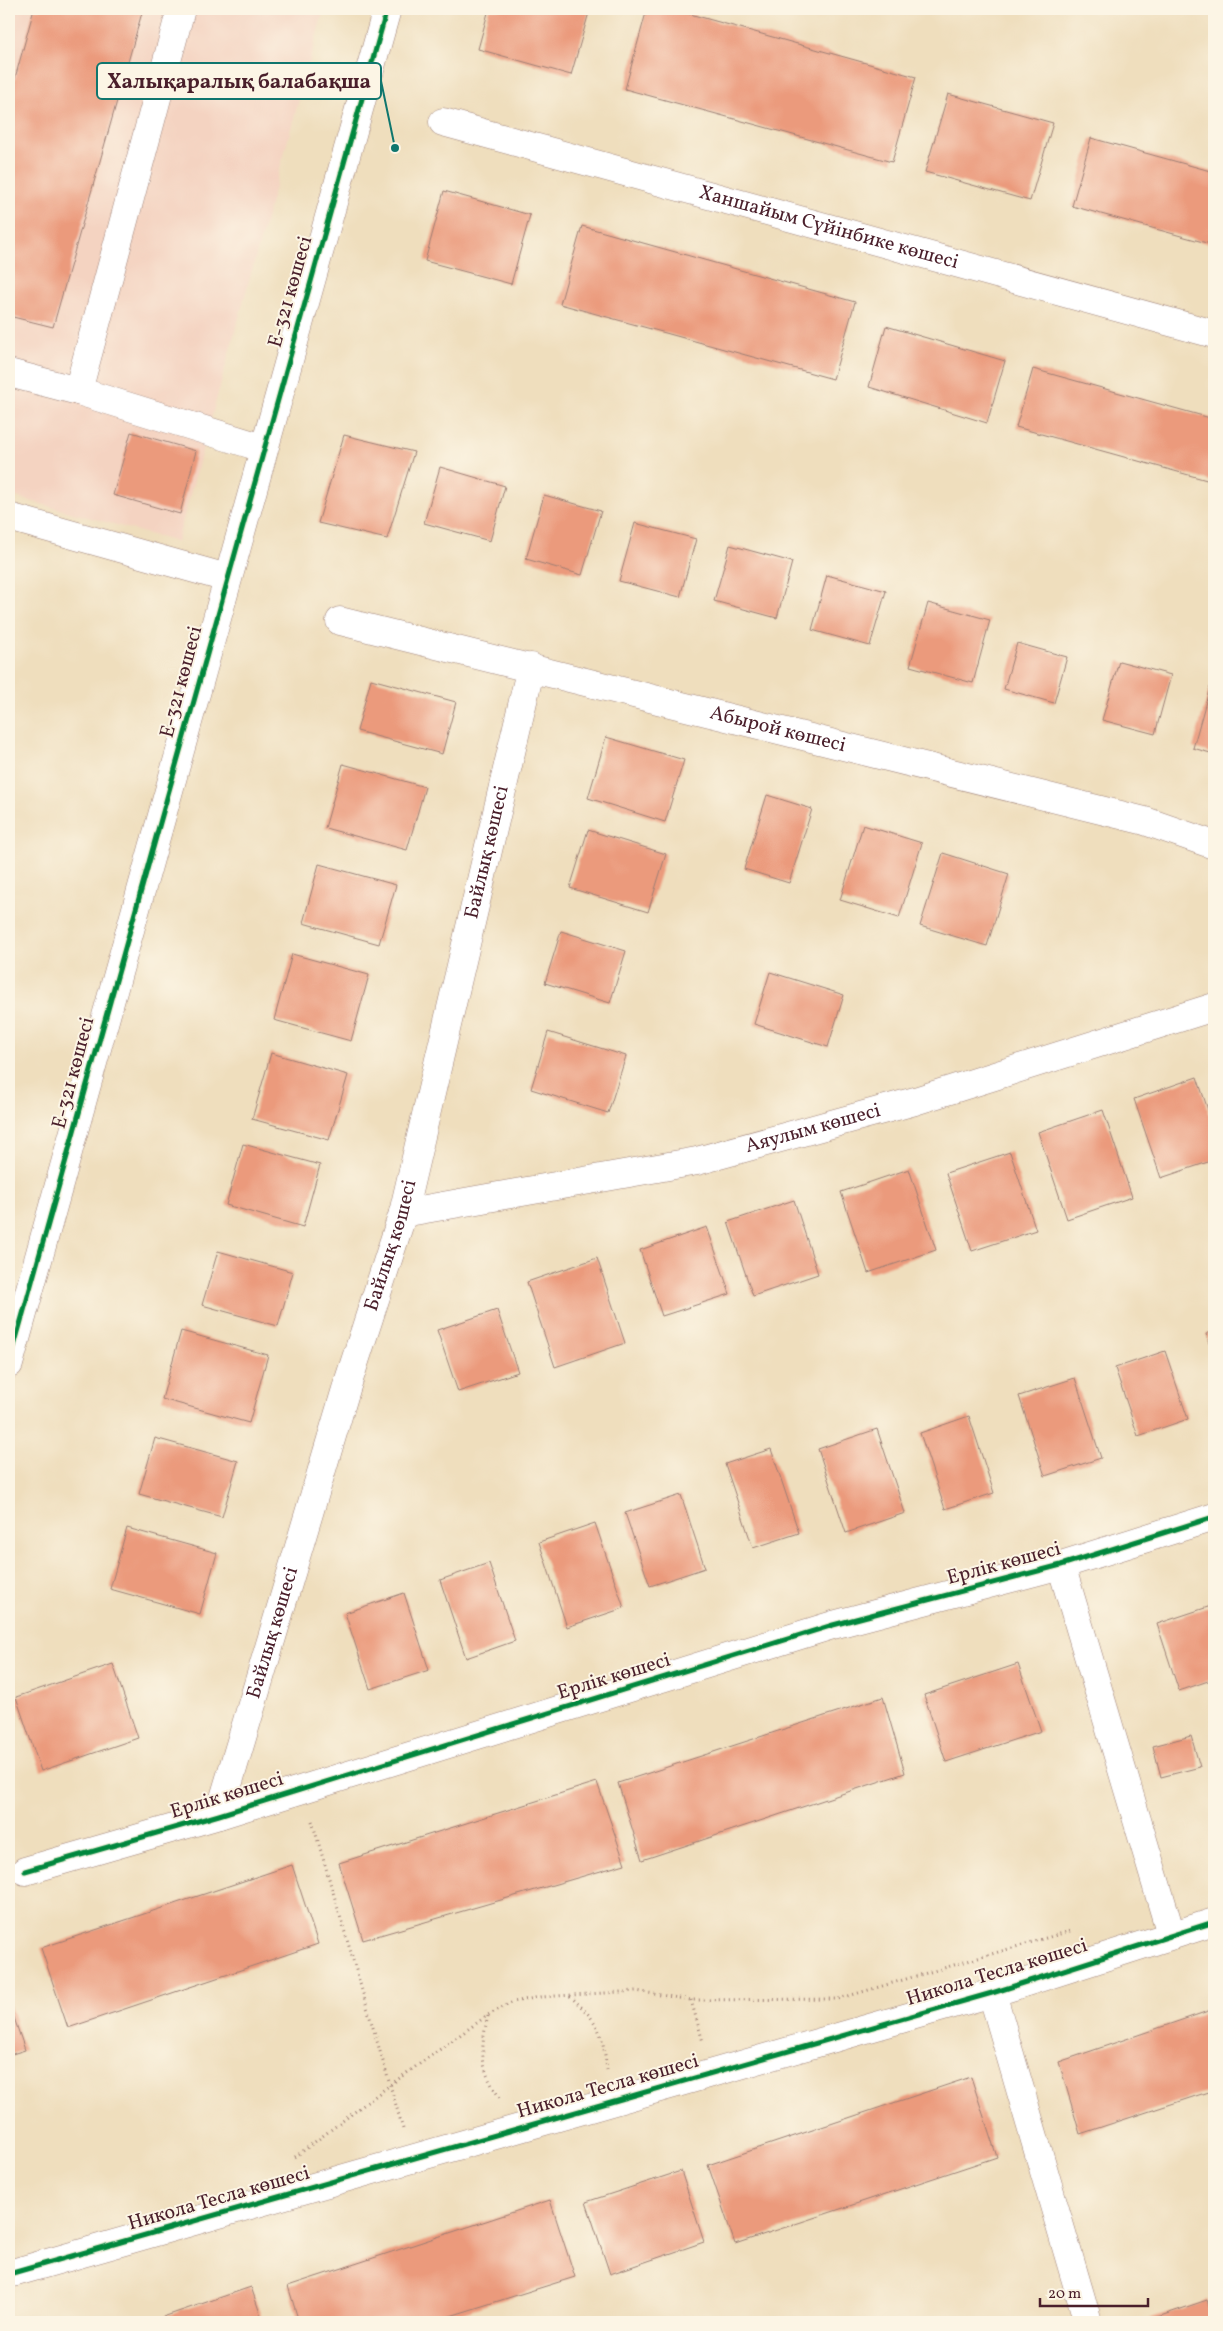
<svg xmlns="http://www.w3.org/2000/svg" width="1223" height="2331" font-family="Vollkorn,serif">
<rect width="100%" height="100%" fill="#fcf5e5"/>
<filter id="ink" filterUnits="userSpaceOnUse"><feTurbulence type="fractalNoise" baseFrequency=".02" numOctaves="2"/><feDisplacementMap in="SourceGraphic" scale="10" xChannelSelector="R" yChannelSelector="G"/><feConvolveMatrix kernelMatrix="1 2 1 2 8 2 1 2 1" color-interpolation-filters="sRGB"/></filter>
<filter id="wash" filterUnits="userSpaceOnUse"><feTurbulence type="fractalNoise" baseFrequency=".0096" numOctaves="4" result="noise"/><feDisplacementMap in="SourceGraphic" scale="20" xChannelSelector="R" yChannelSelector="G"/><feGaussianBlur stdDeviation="1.12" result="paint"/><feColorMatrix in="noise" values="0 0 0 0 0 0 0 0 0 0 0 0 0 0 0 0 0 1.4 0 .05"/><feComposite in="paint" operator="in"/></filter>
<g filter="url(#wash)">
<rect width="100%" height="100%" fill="#efdebd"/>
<path fill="#f4d3c1" d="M9,9H324L177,542L9,495Z"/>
<g id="blocks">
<g fill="#eb9a7c">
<path d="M34,9H143L53,327L9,316V100Z"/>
<path d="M489,9H590L571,75L478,49Z"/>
<path d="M647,9H672L916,77L892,162L625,89Z"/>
<path d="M948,94L1053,123L1030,201L925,172Z"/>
<path d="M1091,138L1214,172V245L1072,206Z"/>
<path d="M444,191L530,215L511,284L425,261Z"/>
<path d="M582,226L855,302L833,379L560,304Z"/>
<path d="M886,326L1005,361L987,423L869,387Z"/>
<path d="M1033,369L1214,419V482L1016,427Z"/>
<path d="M131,432L196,451L180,514L113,495Z"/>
<path d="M344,435L414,452L387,539L318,523Z"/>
<path d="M440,467L505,486L490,541L424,523Z"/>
<path d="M544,495L601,511L582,575L526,559Z"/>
<path d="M635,523L696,539L680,597L619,581Z"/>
<path d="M730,545L792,562L777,618L714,601Z"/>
<path d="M827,575L886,591L870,646L812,630Z"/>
<path d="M928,603L990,620L973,683L910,666Z"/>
<path d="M1017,643L1067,657L1054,703L1004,689Z"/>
<path d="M1119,661L1171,675L1155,734L1102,720Z"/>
<path d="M371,679L456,702L442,754L357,731Z"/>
<path d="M1210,687L1214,688V754L1193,748Z"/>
<path d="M606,737L684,760L665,822L588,798Z"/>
<path d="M343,764L425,787L407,850L325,828Z"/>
<path d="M767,795L812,809L789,883L744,869Z"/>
<path d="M863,825L922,843L899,918L840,900Z"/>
<path d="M588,830L666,854L648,912L570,888Z"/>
<path d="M943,853L1009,874L987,946L920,926Z"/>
<path d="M319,864L396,885L379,944L303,923Z"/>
<path d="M561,931L626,951L610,1003L545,983Z"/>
<path d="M292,954L369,975L351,1041L274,1020Z"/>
<path d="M770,972L844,995L828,1047L754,1024Z"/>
<path d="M548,1032L626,1056L608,1113L531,1089Z"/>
<path d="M271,1053L348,1075L329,1140L252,1119Z"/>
<path d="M1197,1077L1214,1128V1160L1161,1178L1134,1099Z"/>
<path d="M1103,1110L1132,1197L1067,1219L1038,1132Z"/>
<path d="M243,1144L320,1165L303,1227L226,1205Z"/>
<path d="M1010,1152L1036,1230L972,1251L946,1173Z"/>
<path d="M909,1169L936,1250L868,1273L841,1192Z"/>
<path d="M794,1200L818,1274L753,1296L728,1222Z"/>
<path d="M707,1227L730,1294L662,1316L640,1250Z"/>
<path d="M218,1251L293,1272L278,1326L202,1305Z"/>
<path d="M597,1258L625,1343L555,1367L527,1282Z"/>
<path d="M497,1310L518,1372L458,1392L437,1330Z"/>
<path d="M181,1331L268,1355L249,1423L162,1399Z"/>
<path d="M1214,1331V1358L1206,1334Z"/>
<path d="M1165,1351L1188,1419L1138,1436L1115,1368Z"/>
<path d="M1075,1378L1101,1458L1045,1476L1019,1396Z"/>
<path d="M969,1416L994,1493L945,1509L920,1433Z"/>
<path d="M877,1429L905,1513L846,1533L818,1449Z"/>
<path d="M155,1438L238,1461L222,1517L139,1494Z"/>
<path d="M771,1449L799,1533L753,1548L725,1464Z"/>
<path d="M681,1495L705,1568L650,1586L625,1513Z"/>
<path d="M595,1523L624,1608L567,1627L539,1542Z"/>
<path d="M127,1528L217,1553L200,1614L110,1589Z"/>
<path d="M489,1563L515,1641L466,1658L440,1580Z"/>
<path d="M404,1593L429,1670L370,1689L345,1613Z"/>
<path d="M1214,1605V1679L1179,1691L1157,1624Z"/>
<path d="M113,1664L138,1738L41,1771L16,1697Z"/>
<path d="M1018,1664L1041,1731L946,1762L924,1695Z"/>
<path d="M883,1697L905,1773L642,1860L618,1783Z"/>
<path d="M1191,1736L1200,1767L1161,1777L1153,1746Z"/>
<path d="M597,1782L625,1864L363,1940L339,1863Z"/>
<path d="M292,1865L318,1944L68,2028L41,1948Z"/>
<path d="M9,2003L25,2050L9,2055Z"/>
<path d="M1214,2009V2090L1080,2134L1059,2062Z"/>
<path d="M971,2077L997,2157L735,2244L708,2165Z"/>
<path d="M681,2171L704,2242L610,2274L586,2202Z"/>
<path d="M550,2200L575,2277L431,2322H299L288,2286Z"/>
<path d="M251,2287L263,2322H158L157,2319Z"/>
<path d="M1207,2300L1214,2322H1143Z"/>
</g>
</g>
</g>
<g filter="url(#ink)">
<use href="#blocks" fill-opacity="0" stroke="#9c7e74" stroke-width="1"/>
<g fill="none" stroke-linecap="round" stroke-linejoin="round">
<defs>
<g id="minor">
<path id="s1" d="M443,122L1214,334"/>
<path d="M9,373L78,391L263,448"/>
<path d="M78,391L181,9"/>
<path d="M9,517L227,578"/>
<path id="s2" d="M340,621L1145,821L1214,845"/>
<path id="s3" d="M403,1213L697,1161L915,1101L1214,1007"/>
<path d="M9,1364L387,9"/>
<path d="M1061,1565L1171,1934"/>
<path id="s4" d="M219,1815L346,1389L403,1213L531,667"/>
<path d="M25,1871L219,1815L833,1625L1061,1565L1214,1517"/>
<path d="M992,1993L1088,2322"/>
<path d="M9,2274L992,1993L1214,1922"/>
</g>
</defs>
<use href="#minor" stroke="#9c7e74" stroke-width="29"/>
<g stroke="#9c7e74" stroke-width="3" stroke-dasharray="1 4" stroke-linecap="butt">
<path d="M312,1821L403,2129"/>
<path d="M570,1996C600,2024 602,2030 607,2070"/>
<path d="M691,2000L703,2042"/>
<path d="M488,2016C480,2049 479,2070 501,2099"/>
<path d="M295,2157L390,2085L488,2015L513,2002L540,1997L636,1991L691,2000L838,1999L1070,1931"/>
</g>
<use href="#minor" stroke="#fff" stroke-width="28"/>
<defs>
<g id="cycleway">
<path d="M9,1364L387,9"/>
<path d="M25,1871L219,1815L833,1625L1061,1565L1214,1517"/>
<path d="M9,2274L992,1993L1214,1922"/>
</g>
</defs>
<use href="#cycleway" stroke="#fcf5e5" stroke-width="8"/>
<use href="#cycleway" stroke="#00873e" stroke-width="5"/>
</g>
</g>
<g text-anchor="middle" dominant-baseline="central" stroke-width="4" stroke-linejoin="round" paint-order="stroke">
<g font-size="20" fill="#4a1f2b" stroke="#fcf5e5">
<text stroke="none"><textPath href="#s1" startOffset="400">Ханшайым Сүйінбике көшесі</textPath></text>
<text transform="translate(291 292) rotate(-74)">Е-321 көшесі</text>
<text transform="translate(182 682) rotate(-75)">Е-321 көшесі</text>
<text stroke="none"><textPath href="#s2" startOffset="451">Абырой көшесі</textPath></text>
<text stroke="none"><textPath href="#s4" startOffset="1000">Байлық көшесі</textPath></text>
<text transform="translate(74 1073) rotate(-75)">Е-321 көшесі</text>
<text stroke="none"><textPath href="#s3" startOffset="419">Аяулым көшесі</textPath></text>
<text stroke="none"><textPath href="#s4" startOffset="595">Байлық көшесі</textPath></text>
<text transform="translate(1004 1564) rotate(-15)">Ерлік көшесі</text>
<text stroke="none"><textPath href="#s4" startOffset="190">Байлық көшесі</textPath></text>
<text transform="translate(614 1677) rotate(-17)">Ерлік көшесі</text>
<text transform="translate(227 1796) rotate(-17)">Ерлік көшесі</text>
<text transform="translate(997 1973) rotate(-17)">Никола Тесла көшесі</text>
<text transform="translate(608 2087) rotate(-16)">Никола Тесла көшесі</text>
<text transform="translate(219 2199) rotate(-16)">Никола Тесла көшесі</text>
</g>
</g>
<path fill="none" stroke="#0f766e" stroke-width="2" d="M395 148L381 81"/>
<circle fill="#0f766e" stroke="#fcf5e5" stroke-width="2" cx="395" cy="148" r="5"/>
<rect fill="#fcf5e5" stroke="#0f766e" stroke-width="2" x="97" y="63" width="284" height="36" rx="5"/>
<g font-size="21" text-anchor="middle" font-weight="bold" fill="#4a1f2b">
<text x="239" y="88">Халықаралық балабақша</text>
</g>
<rect width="1223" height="2331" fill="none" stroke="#fcf5e5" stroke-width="30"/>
<path d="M1040 2298v8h108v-8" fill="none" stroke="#4a1f2b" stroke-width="2.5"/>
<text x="1048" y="2298" font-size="15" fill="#4a1f2b" stroke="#fcf5e5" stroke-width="4" paint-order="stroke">20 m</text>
</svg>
